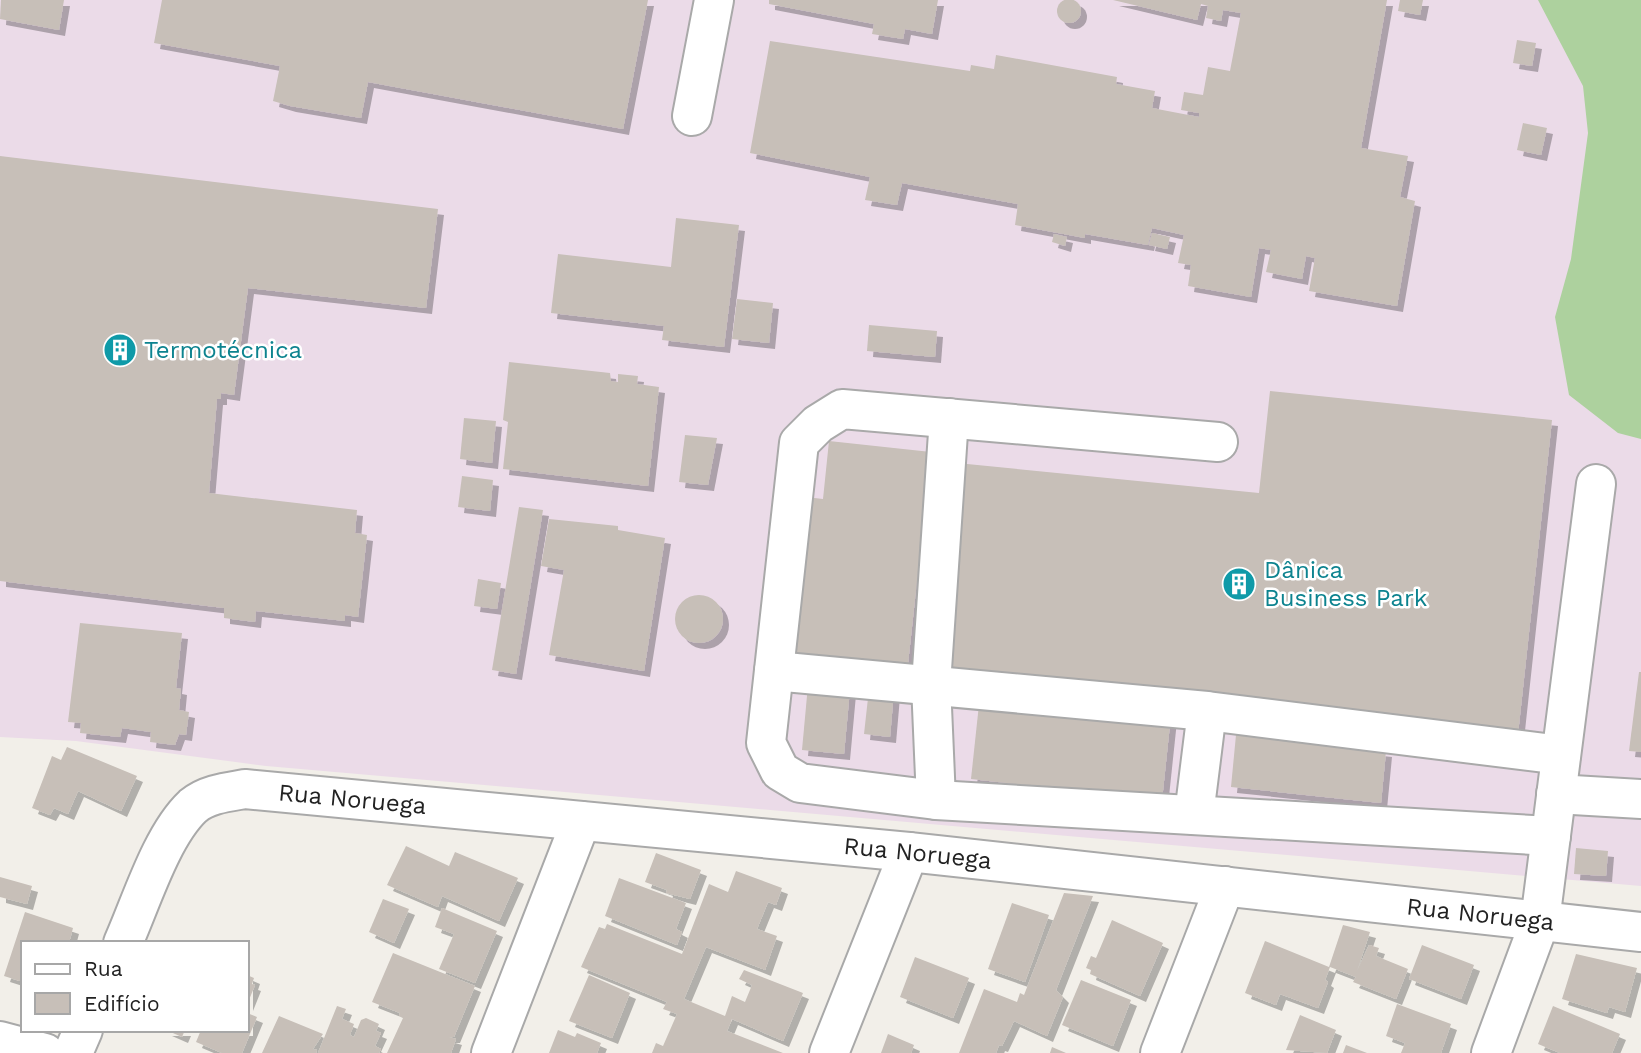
<svg xmlns="http://www.w3.org/2000/svg" width="1641" height="1053" font-family="'Work Sans',sans-serif">
<defs>
<filter id="shadow"><feDropShadow dx="6" dy="6" stdDeviation="0" flood-color="#0004"/></filter>
</defs>
<rect width="100%" height="100%" fill="#f2efe9"/>
<path fill="#ebdbe8" d="M0,0H1641V886L266,766L76,741L0,737Z"/>
<path fill="#add19e" d="M1538,0H1641V439L1618,433L1569,395L1555,317L1571,259L1588,133L1583,86Z"/>
<g fill="#c7bfb8" filter="url(#shadow)">
<circle cx="1069" cy="11" r="12"/>
<path d="M1,0H64L59,30L0,19Z"/>
<path d="M162,0H648L623,129L368,82L361,118L290,106L273,101L280,66L154,43Z"/>
<path d="M769,0H938L932,34L905,29L903,39L872,34L874,24L769,4Z"/>
<path d="M1113,0H1387L1361,148L1408,156L1400,197L1415,201L1397,306L1309,291L1315,258L1306,256L1302,279L1266,272L1271,250L1259,248L1251,297L1188,286L1191,265L1178,263L1184,235L1152,228L1148,245L1085,234V238L1015,225L1018,204L902,183L897,205L865,200L870,177L750,153L770,41L970,71L971,65L994,69L996,55L1117,77L1116,84L1155,91L1152,108L1199,117V113L1181,110L1184,92L1203,95L1208,67L1230,71L1241,13L1223,10L1221,21L1206,18L1208,6L1201,4L1197,20Z"/>
<path d="M1400,0H1423L1420,15L1398,11Z"/>
<path d="M1517,40L1536,43L1532,66L1513,63Z"/>
<path d="M1523,123L1547,128L1541,155L1517,150Z"/>
<path d="M0,156L438,209L426,308L248,288L234,395L221,393V399H217L209,493L357,510L355,533L367,535L358,617L345,615V621L256,611L255,622L224,618V608L0,581Z"/>
<path d="M676,218L739,225L724,347L662,340L664,326L551,313L558,254L671,267Z"/>
<path d="M1152,233L1170,237L1167,249L1149,245Z"/>
<path d="M1054,234L1067,237L1065,246L1052,242Z"/>
<path d="M737,299L773,303L769,343L732,339Z"/>
<path d="M869,325L937,331L935,357L867,351Z"/>
<path d="M509,362L610,373L611,381L618,382V374L638,376L637,384L659,387L648,486L503,469L508,422L503,420Z"/>
<path d="M1270,391L1552,420L1518,734L934,675L957,463L1259,493Z"/>
<path d="M464,418L496,421L492,463L460,459Z"/>
<path d="M685,435L717,438L708,485L679,482Z"/>
<path d="M829,441L931,452L907,673L789,657L806,497L823,499Z"/>
<path d="M462,476L493,480L490,511L458,507Z"/>
<path d="M519,507L543,510L516,674L492,670Z"/>
<path d="M549,519L618,526V530L665,538L644,671L549,655L564,570L541,566Z"/>
<path d="M478,579L501,583L497,609L474,606Z"/>
<circle cx="699" cy="619" r="24"/>
<path d="M80,623L182,633L176,688L181,689L179,710L189,712L186,735L179,734L175,745L150,742L151,732L122,728L120,737L80,733L81,723L68,722Z"/>
<path d="M1639,672H1641V752L1629,751Z"/>
<path d="M808,685L850,689L844,754L802,750Z"/>
<path d="M869,689L894,691L890,737L864,734Z"/>
<path d="M980,695L1171,715L1162,800L971,779Z"/>
<path d="M1236,735L1386,751L1381,803L1231,787Z"/>
<path d="M67,747L137,776L121,811L78,791L68,814L54,808L50,815L32,808L52,756L61,760Z"/>
<path d="M406,846L449,866L455,852L518,878L499,921L442,896L438,907L387,885Z"/>
<path d="M1576,848L1608,851L1606,876L1574,874Z"/>
<path d="M656,853L701,870L690,899L666,893L667,890L645,882Z"/>
<path d="M736,871L782,888L776,905L768,902L757,929L777,936L765,970L706,947L684,999L725,1016L732,996L745,1002L752,985L739,979L744,970L803,993L783,1041L732,1019L727,1031L783,1053H652L656,1043L663,1046L677,1014L663,1009L667,1002L581,967L599,927L605,929L607,924L682,954L709,884L728,892Z"/>
<path d="M0,877L32,886L27,904L0,897Z"/>
<path d="M619,878L686,903L676,929L682,932L677,945L605,916Z"/>
<path d="M1064,893L1093,896L1056,990L1063,997L1047,1036L1014,1021L1002,1046L999,1045L996,1053H959L984,989L1017,1002L1020,993L1024,995Z"/>
<path d="M383,899L409,909L394,943L369,932Z"/>
<path d="M1012,903L1049,915L1025,982L988,969Z"/>
<path d="M442,908L497,931L475,983L439,969L454,934L435,927Z"/>
<path d="M25,912L73,928L69,943H23V982L4,976Z"/>
<path d="M1112,920L1163,943L1140,996L1090,974L1091,970L1086,968L1091,956L1096,958Z"/>
<path d="M1343,925L1370,932L1357,971L1369,945L1379,948L1376,956L1408,969L1396,999L1353,982L1356,977L1330,967L1325,980L1328,982L1318,1008L1280,994L1276,1005L1245,993L1265,941L1329,967Z"/>
<path d="M1422,945L1474,965L1461,999L1409,979Z"/>
<path d="M393,953L475,986L454,1037H449L456,1039L451,1053H387L403,1018L399,1016L400,1013L372,1002Z"/>
<path d="M1576,954L1637,968L1625,1012L1609,1007L1607,1013L1562,999Z"/>
<path d="M915,957L969,978L953,1018L900,997Z"/>
<path d="M247,975L254,978L252,984L255,985L247,1005Z"/>
<path d="M589,975L630,993L612,1038L569,1021Z"/>
<path d="M1081,980L1131,1000L1113,1046L1062,1025Z"/>
<path d="M1397,1004L1451,1024L1441,1053H1401L1405,1043L1386,1036Z"/>
<path d="M337,1006L346,1009L342,1019L354,1024L350,1035L354,1037L361,1020L366,1018L379,1024L376,1031L381,1033L375,1046L381,1049L379,1053H318Z"/>
<path d="M1553,1006L1620,1034L1612,1053H1560L1538,1044Z"/>
<path d="M247,1013L257,1017L242,1053H222L196,1042L201,1030H247Z"/>
<path d="M1300,1015L1336,1030L1327,1053L1286,1050Z"/>
<path d="M279,1016L323,1034L313,1049L317,1050L316,1053H262Z"/>
<path d="M166,1030H185L182,1037Z"/>
<path d="M558,1030L575,1037L577,1033L601,1043L597,1053H549Z"/>
<path d="M888,1034L914,1045L911,1053H881Z"/>
<path d="M1346,1045L1367,1053H1343Z"/>
<path d="M1052,1047L1066,1053H1050Z"/>
</g>
<g fill="none" stroke-linecap="round" stroke-linejoin="round">
<defs>
<g id="minor">
<path d="M692,116L714,0"/>
<path d="M1218,442L842,409L818,424L799,443L766,743L780,771L800,783L936,800L1551,836"/>
<path d="M774,671L1207,711L1561,755"/>
<path d="M1556,794L1641,799"/>
<path d="M936,800L931,684L949,418"/>
<path d="M1194,815L1207,711"/>
<path id="s1" d="M123,943C141,903 161,836 193,806C207,794 228,792 245,789L909,852L1641,932"/>
<path d="M0,1041L45,1053"/>
<path d="M73,1053L83,1030"/>
<path d="M491,1053L581,821"/>
<path d="M829,1053L909,852"/>
<path d="M1160,1053L1225,886"/>
<path d="M1491,1053L1540,921L1596,484"/>
</g>
</defs>
<use href="#minor" stroke="#a9a9a9" stroke-width="42"/>
<use href="#minor" stroke="#fff" stroke-width="38"/>
</g>
<defs>
<symbol id="building-disc" viewBox="-11 -11 22 22"><circle r="9.5" fill="#0f9aa8" stroke="#fff"/><path d="M-4-6H4V6H1V3H-1V6H-4ZM-2.5-4.3h1.7v1.8h-1.7ZM.8-4.3h1.7v1.8H.8ZM-2.5-1h1.7V.8h-1.7ZM.8-1h1.7V.8H.8Z" fill="#fff"/></symbol>
</defs>
<g fill-rule="evenodd">
<use href="#building-disc" x="101" y="331" width="38" height="38"/>
<use href="#building-disc" x="1220" y="565" width="38" height="38"/>
</g>
<g text-anchor="middle" dominant-baseline="central" stroke-width="5" stroke-linejoin="round" paint-order="stroke">
<g font-size="24" fill="#0d838f" stroke="#fff" text-anchor="start">
<text x="144" y="350">Termotécnica</text>
<text x="1264" y="570">Dânica<tspan x="1264" dy="28">Business Park</tspan></text>
</g>
<g font-size="24" fill="#222" stroke="#fff">
<text stroke="none"><textPath href="#s1" startOffset="318">Rua Noruega</textPath></text>
<text stroke="none"><textPath href="#s1" startOffset="886">Rua Noruega</textPath></text>
<text stroke="none"><textPath href="#s1" startOffset="1452">Rua Noruega</textPath></text>
</g>
</g>
<rect x="21" y="941" width="228" height="91" fill="#ffffff" stroke="#a7a7a7" stroke-width="2"/>
<rect x="35" y="964" width="35" height="10" fill="#ffffff" stroke="#a7a7a7" stroke-width="2"/>
<text x="84" y="976" font-size="21" fill="#222222">Rua</text>
<rect x="35" y="993" width="35" height="21" fill="#c7bfb8" stroke="#a7a7a7" stroke-width="2"/>
<text x="84" y="1011" font-size="21" fill="#222222">Edifício</text>
</svg>
